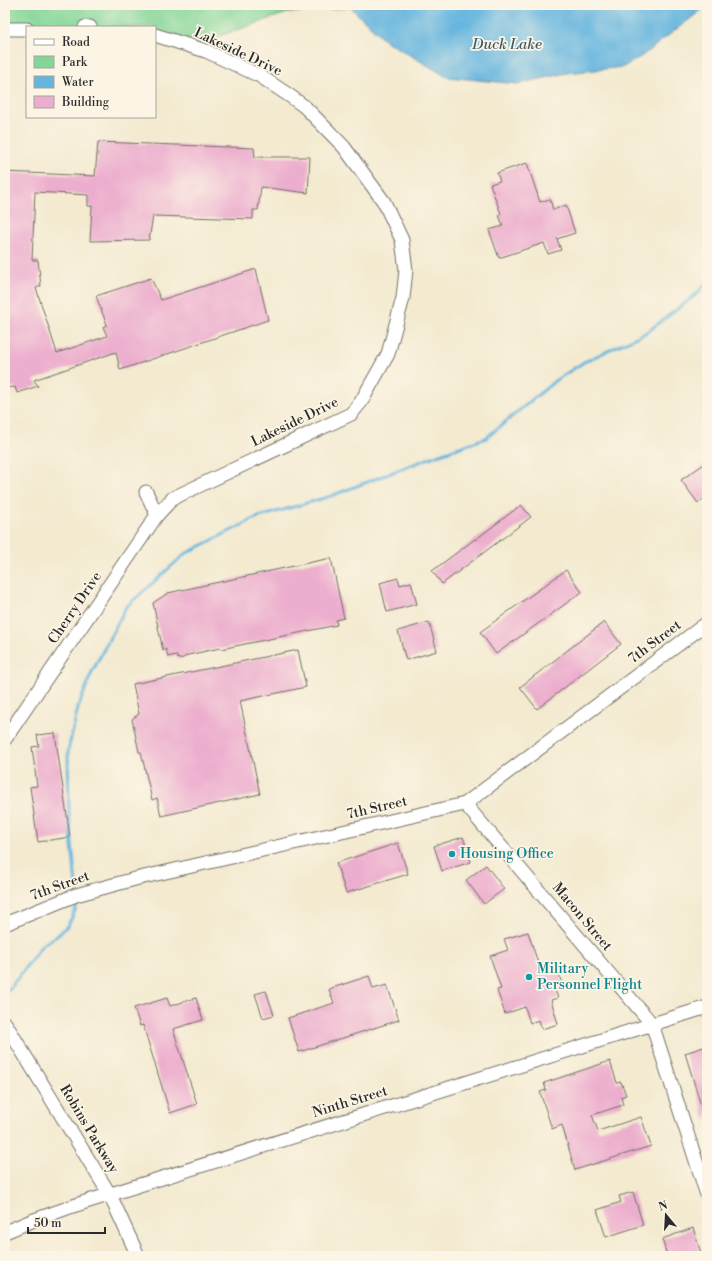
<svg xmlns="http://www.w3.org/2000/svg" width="712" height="1261" font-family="'Libre Bodoni',serif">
<rect width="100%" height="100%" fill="#fcf5e5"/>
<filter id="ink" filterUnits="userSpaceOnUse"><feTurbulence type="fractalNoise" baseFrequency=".025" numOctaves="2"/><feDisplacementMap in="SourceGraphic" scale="8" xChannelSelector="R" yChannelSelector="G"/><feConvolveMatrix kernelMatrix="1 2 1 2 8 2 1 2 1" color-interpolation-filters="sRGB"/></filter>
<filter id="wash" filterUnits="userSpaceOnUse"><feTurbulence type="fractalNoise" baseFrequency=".012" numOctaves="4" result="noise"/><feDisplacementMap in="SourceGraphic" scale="16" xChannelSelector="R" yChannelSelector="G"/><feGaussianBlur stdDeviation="0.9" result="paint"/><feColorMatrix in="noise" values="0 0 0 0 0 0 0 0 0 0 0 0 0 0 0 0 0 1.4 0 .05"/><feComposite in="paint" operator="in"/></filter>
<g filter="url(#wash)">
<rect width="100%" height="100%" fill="#f3ead0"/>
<path fill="#83d698" stroke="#578062" d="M5,5H377L287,13L190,46L155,42V27H5Z"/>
<path fill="#65b5df" stroke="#487085" d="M348,5H707V6L678,28L642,56L623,67L567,73L518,84L447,77L386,41Z"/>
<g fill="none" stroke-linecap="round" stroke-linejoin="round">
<g stroke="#65b5df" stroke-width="3">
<path d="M76,886L69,812L68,751L78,708L92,672L126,607L185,554L256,518L331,496L440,454L486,438L556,380L584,362L647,332L697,294L707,282"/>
<path d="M9,990L42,945L57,936L68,925L75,911L77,904"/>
</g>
</g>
<g id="blocks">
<g fill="#ecaece">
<path d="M98,142L254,148L255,157H310L308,193L261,187L258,210H253V219L153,216L149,240L90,241L92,206H88V195L35,192L32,260H38L41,286L36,288L57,353L107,336L103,327L107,325L96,296L151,278L161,300L256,269L268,320L120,370L116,352L34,380L38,386L17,393L15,387L5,388V172L95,176Z"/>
<path d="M527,163L540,202L550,199L553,210L566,205L575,233L557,239L561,250L548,254L544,243L499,258L489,230L503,226L499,215L501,214L490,184L500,181L497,173Z"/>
<path d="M707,462V497L698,503L681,480Z"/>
<path d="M521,505L531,517L442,584L432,571L475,539V540Z"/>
<path d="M331,558L344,618L336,620L337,625L221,649L220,648L188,655L183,658L178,659L176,655L168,657L166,649L163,651L153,603L168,593Z"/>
<path d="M566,570L582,592L496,654L480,632Z"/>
<path d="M398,578L400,585L411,582L417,604L387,612L380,583Z"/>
<path d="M429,622L437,651L406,660L398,631Z"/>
<path d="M604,622L621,644L537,709L520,687Z"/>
<path d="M298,650L306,687L240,701L260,794L161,816L157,798L152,800L141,752H139L132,719L139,714L133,684Z"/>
<path d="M55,733L70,837L38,842L30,787L37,786L32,747L39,746L37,735Z"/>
<path d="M463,837L471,862L442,871L434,846Z"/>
<path d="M398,843L408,874L346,893L336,863Z"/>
<path d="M486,865L504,889L484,904L466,880Z"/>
<path d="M528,932L539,966L555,961L563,987L555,990L558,998L551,1000L558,1024L542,1029L539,1020L530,1023L525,1007L505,1014L497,990L501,989L490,956L508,950L504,939Z"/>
<path d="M369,976L373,989L387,985L399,1020L299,1052L288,1018L334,1003L329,989Z"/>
<path d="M266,991L274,1015L263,1018L255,994Z"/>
<path d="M167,998L170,1006L196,998L203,1020L173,1029L197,1104L170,1113L143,1025L140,1026L134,1008Z"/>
<path d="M707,1046V1118L705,1119L685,1053Z"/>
<path d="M610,1061L617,1083L621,1082L626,1095L621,1097L623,1105L592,1115L598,1131L641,1117L651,1146L575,1170L562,1125L552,1129L540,1092L546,1090L544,1083Z"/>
<path d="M633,1192L643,1225L606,1237L597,1210L621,1202L619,1196Z"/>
<path d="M693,1228L702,1256H667L662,1239Z"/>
</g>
</g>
</g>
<g filter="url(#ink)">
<use href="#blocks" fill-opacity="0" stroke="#716e65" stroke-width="1"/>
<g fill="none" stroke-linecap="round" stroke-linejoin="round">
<defs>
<g id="minor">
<path d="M85,27H90"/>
<path d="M5,29H27"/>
<path d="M155,35L206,51L260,76L290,96L305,107L344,147L384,202L402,240L406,270L403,298L388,354L361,402L351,414L173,498L157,515"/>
<path d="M5,739L157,515L146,492"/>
<path d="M465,804L652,1024L707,1195"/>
<path d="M5,924L76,895L135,879L465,804L707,623"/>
<path d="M5,1023L110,1195L138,1256"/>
<path d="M5,1232L34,1220L76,1205L707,1007"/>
</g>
</defs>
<use href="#minor" stroke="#716e65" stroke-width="15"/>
<use href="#minor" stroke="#fff" stroke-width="13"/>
</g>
</g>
<g fill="#0f9aa8" stroke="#fcf5e5" stroke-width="1.5">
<circle cx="452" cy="854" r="4"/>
<circle cx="529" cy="977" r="4"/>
</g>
<g text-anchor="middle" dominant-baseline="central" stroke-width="3.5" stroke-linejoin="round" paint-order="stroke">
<g font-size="14" fill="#2b2b2b" stroke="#fcf5e5">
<text transform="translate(238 52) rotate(25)">Lakeside Drive</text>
<text transform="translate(295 422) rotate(-26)">Lakeside Drive</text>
<text transform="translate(75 608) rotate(-56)">Cherry Drive</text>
<text transform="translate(655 642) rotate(-37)">7th Street</text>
<text transform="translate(377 808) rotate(-13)">7th Street</text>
<text transform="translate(60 886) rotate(-20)">7th Street</text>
<text transform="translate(582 917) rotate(50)">Macon Street</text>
<text transform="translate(350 1102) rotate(-17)">Ninth Street</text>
<text transform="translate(89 1129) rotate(59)">Robins Parkway</text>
</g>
<g font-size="14" fill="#0d838f" stroke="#fcf5e5" text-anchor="start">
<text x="460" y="854">Housing Office</text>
<text x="537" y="969">Military<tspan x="537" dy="16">Personnel Flight</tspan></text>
</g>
<g font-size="15" font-style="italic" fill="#3f5b6a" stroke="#fcf5e5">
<text x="507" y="44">Duck Lake</text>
</g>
</g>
<rect width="712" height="1261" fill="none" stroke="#fcf5e5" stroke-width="20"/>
<rect x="26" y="26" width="130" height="92" fill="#fcf5e5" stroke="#a8a49b"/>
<rect x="34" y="39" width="20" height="6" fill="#ffffff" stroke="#a8a49b"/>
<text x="62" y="46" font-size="12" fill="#2b2b2b">Road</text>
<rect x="34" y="56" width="20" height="12" fill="#83d698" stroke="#a8a49b"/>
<text x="62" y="66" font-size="12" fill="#2b2b2b">Park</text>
<rect x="34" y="76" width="20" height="12" fill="#65b5df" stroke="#a8a49b"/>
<text x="62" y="86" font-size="12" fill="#2b2b2b">Water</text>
<rect x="34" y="96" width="20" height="12" fill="#ecaece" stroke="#a8a49b"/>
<text x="62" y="106" font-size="12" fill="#2b2b2b">Building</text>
<g transform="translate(666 1215) rotate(342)" stroke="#fcf5e5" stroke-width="3" paint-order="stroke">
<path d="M0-3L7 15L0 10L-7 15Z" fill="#2b2b2b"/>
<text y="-6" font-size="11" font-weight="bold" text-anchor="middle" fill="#2b2b2b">N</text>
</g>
<path d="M28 1227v6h77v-6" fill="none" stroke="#2b2b2b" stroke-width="2"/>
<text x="34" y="1227" font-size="12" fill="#2b2b2b" stroke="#fcf5e5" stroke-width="3" paint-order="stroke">50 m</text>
</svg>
